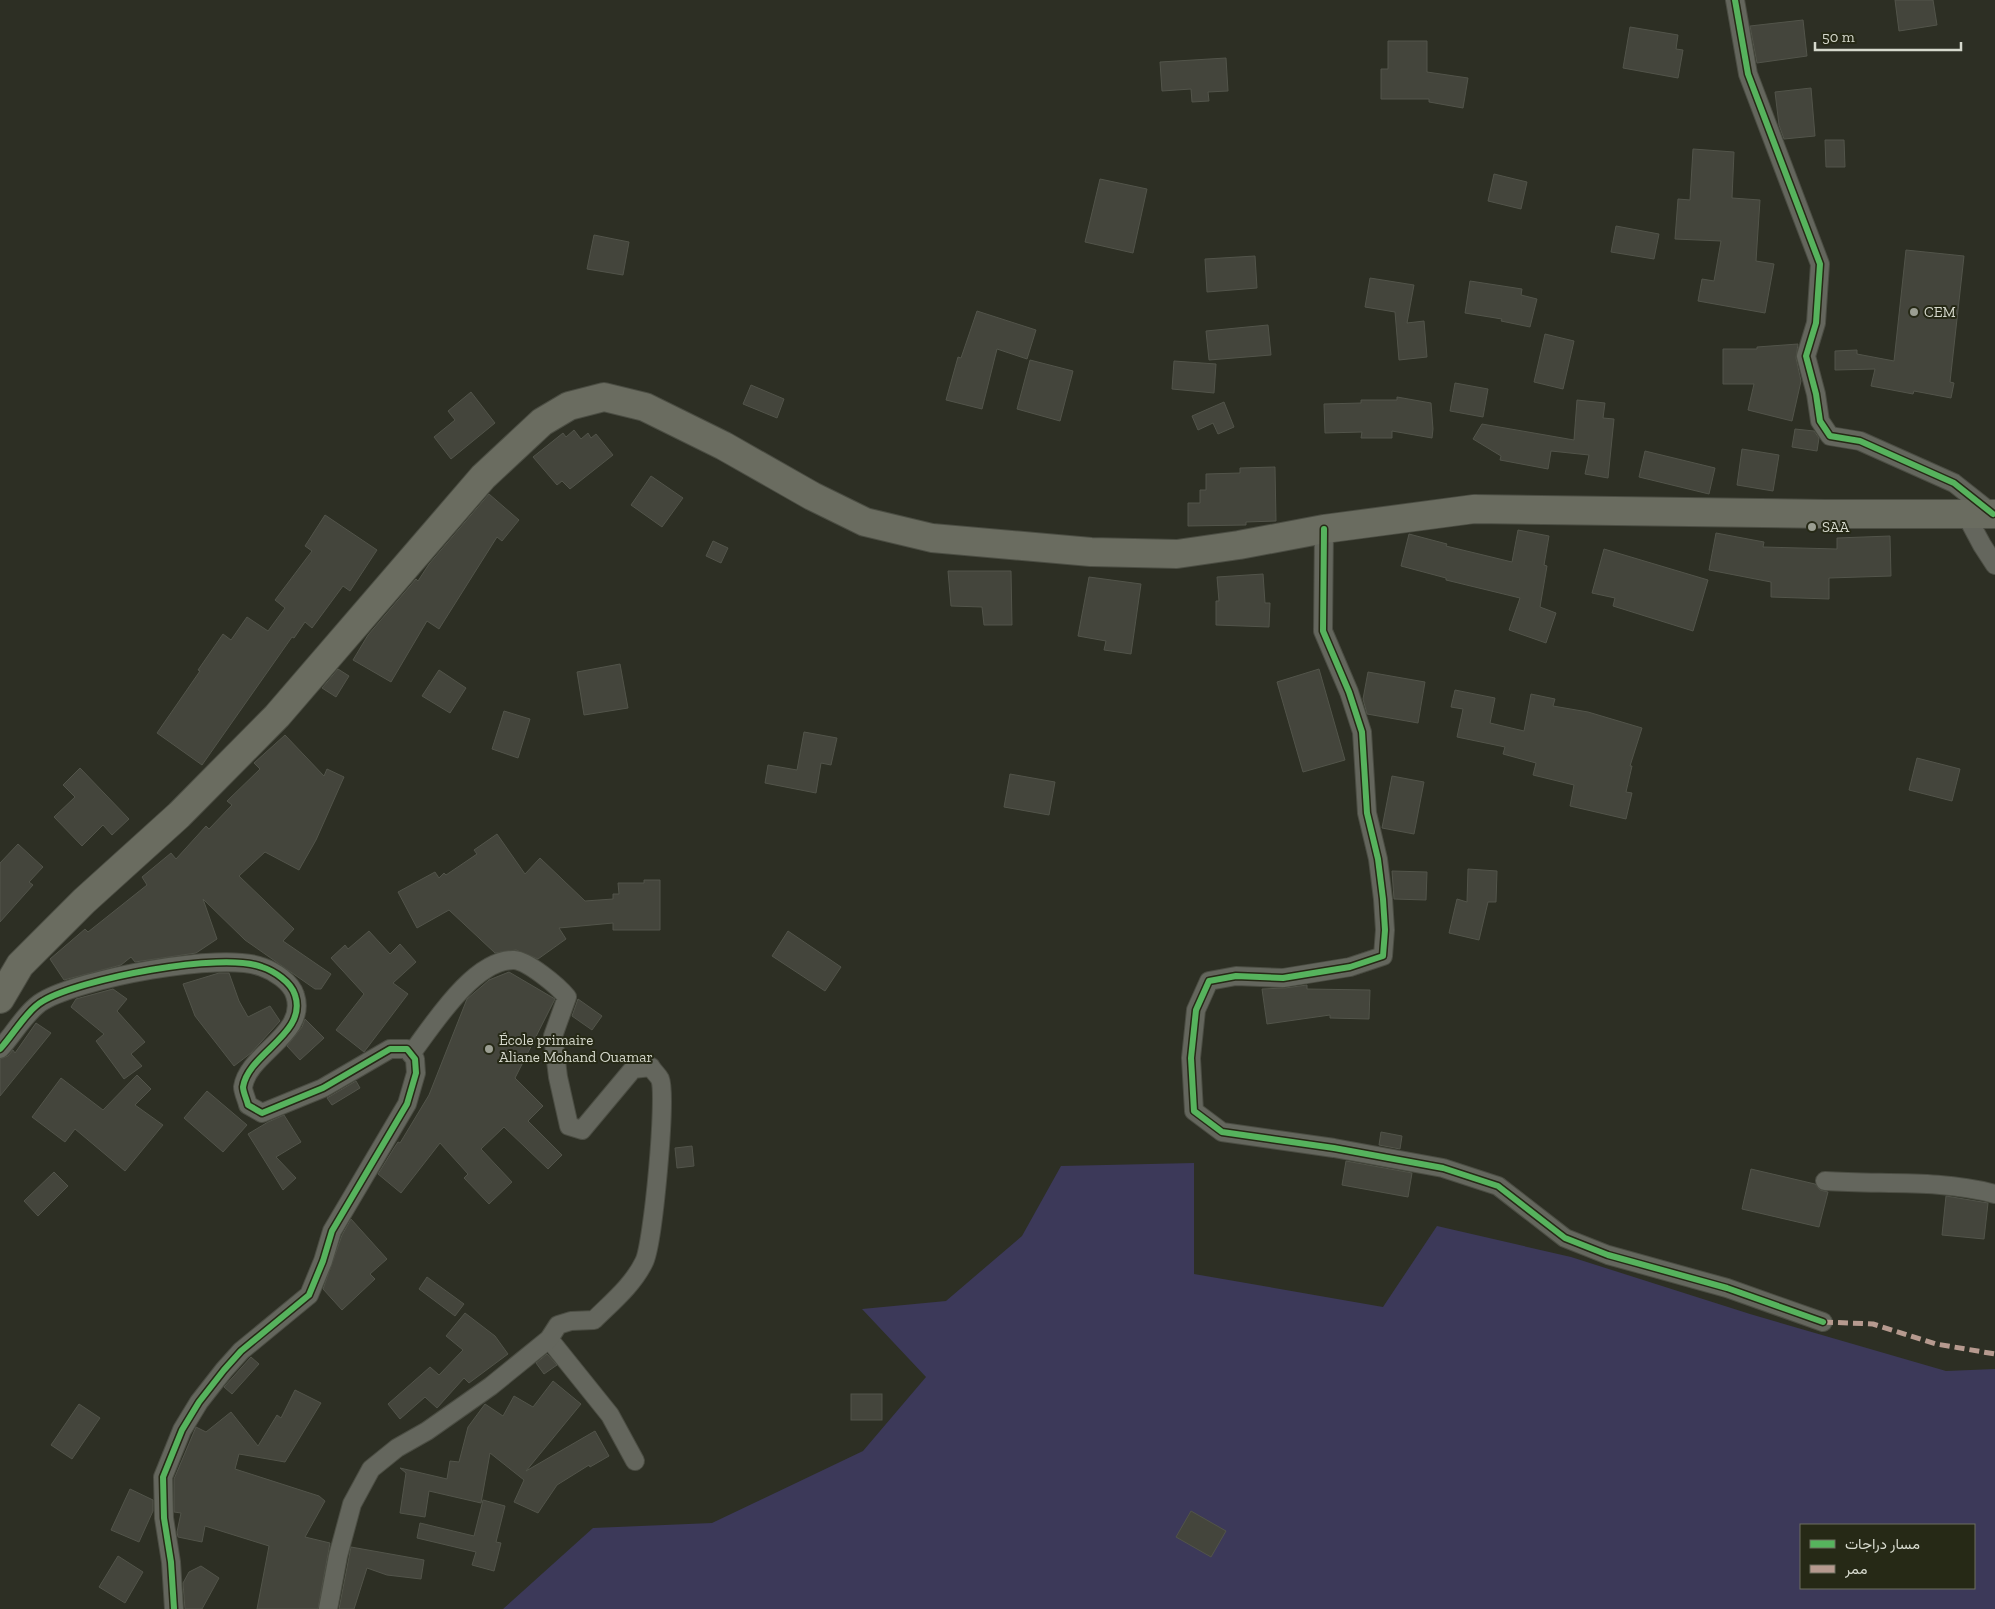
<svg xmlns="http://www.w3.org/2000/svg" width="1995" height="1609" font-family="'Zilla Slab',Vazirmatn,serif">
<rect width="100%" height="100%" fill="#2d2f24"/>
<path fill="#3c3959" fill-rule="evenodd" d="M1194,1163V1274L1383,1307L1437,1226L1571,1257L1750,1314L1946,1371L1995,1369V1609H503L593,1528L712,1523L863,1451L926,1377L862,1309L946,1301L1022,1236L1061,1166ZM1801,1525H1974V1588H1801Z"/>
<g fill="#44453c" stroke="#52544a">
<path d="M1895,0H1933L1937,25L1899,31Z"/>
<path d="M1803,20L1807,56L1757,63L1750,26Z"/>
<path d="M1630,27L1678,35L1676,49L1683,50L1678,78L1623,68Z"/>
<path d="M1388,41H1427V72L1468,78L1463,108L1429,102V99H1381V69H1388Z"/>
<path d="M1226,58L1228,91L1208,92L1209,101L1192,102L1191,89L1162,91L1160,62Z"/>
<path d="M1811,88L1815,136L1784,139L1779,125L1775,92Z"/>
<path d="M1825,140H1844L1845,167H1826Z"/>
<path d="M1693,149L1734,152L1732,198L1760,200L1756,261L1774,264L1765,313L1698,301L1702,279L1714,281L1721,241L1675,239L1678,199L1690,200Z"/>
<path d="M1494,174L1527,182L1521,209L1488,201Z"/>
<path d="M1100,179L1147,189L1133,253L1085,242Z"/>
<path d="M1616,226L1659,234L1654,259L1611,252Z"/>
<path d="M594,235L629,242L623,275L587,269Z"/>
<path d="M1906,250L1964,256L1950,382L1954,383L1951,398L1914,391L1913,394L1871,386L1875,369L1835,370V351L1857,350V354L1894,361Z"/>
<path d="M1255,256L1257,288L1207,292L1205,259Z"/>
<path d="M1370,278L1414,285L1407,323L1424,321L1427,357L1399,360L1395,312L1365,307Z"/>
<path d="M1470,281L1522,289L1521,295L1537,299L1530,327L1501,321L1502,319L1465,313Z"/>
<path d="M977,311L1036,330L1027,359L997,349L982,409L946,400L958,357L961,358Z"/>
<path d="M1268,325L1271,355L1209,360L1206,331Z"/>
<path d="M1545,334L1574,341L1563,389L1534,382Z"/>
<path d="M1798,344L1796,358L1801,381L1792,421L1748,410L1754,384H1723V349H1757V347Z"/>
<path d="M1030,360L1073,371L1060,421L1017,409Z"/>
<path d="M1174,361L1216,364L1214,393L1172,389Z"/>
<path d="M1455,383L1488,389L1483,417L1450,411Z"/>
<path d="M751,385L784,399L777,418L743,404Z"/>
<path d="M471,392L495,423L451,459L434,437L455,420L448,411Z"/>
<path d="M1397,397L1431,403L1433,429L1432,438L1392,431V438H1361L1362,432L1325,433L1324,404L1361,403V400H1397Z"/>
<path d="M1577,400L1605,403L1603,418L1614,419L1608,478L1585,474L1589,455L1551,451L1548,469L1500,460L1501,456L1473,439L1482,424L1574,440Z"/>
<path d="M1224,402L1234,427L1218,434L1213,423L1198,430L1192,416Z"/>
<path d="M1795,429L1814,431L1819,438L1817,451L1792,447Z"/>
<path d="M574,430L581,439L588,433L591,438L596,434L613,455L570,489L562,481L557,485L533,457L563,433L566,437Z"/>
<path d="M1742,449L1779,455L1773,491L1737,485Z"/>
<path d="M1645,451L1715,468L1709,494L1639,477Z"/>
<path d="M1275,467L1276,521L1246,522V525L1188,526V503H1200V490H1206V474L1240,473V468Z"/>
<path d="M651,476L683,498L662,527L631,505Z"/>
<path d="M489,494L519,520L502,541L497,537L439,629L427,621L391,682L353,660L368,635L416,579L418,581L429,564Z"/>
<path d="M325,515L377,550L350,591L343,586L312,628L305,622L294,638L292,637L202,765L157,733L200,671L198,670L223,634L231,640L247,617L268,631L285,608L275,600L312,551L305,546Z"/>
<path d="M1518,530L1549,536L1544,565L1547,566L1540,607L1556,613L1546,643L1509,630L1520,598L1446,580V578L1401,566L1409,534L1447,544L1446,546L1512,562Z"/>
<path d="M1716,533L1764,542L1763,547L1837,549V538L1890,536L1891,576L1829,578V599L1771,597V582L1709,570Z"/>
<path d="M713,541L728,548L721,563L706,556Z"/>
<path d="M1604,549L1708,580L1693,631L1613,606L1615,598L1592,593Z"/>
<path d="M948,571H1011L1012,625H984L982,607L951,606Z"/>
<path d="M1263,574L1265,603H1270L1269,627L1216,625V601H1219L1217,577Z"/>
<path d="M1089,577L1141,584L1131,654L1104,650L1106,641L1078,636Z"/>
<path d="M620,664L628,708L584,715L577,672Z"/>
<path d="M338,669L349,676L336,697L322,688Z"/>
<path d="M1319,669L1345,760L1303,772L1277,682Z"/>
<path d="M439,670L466,688L450,713L422,696Z"/>
<path d="M1368,672L1425,682L1418,723L1367,714L1363,699Z"/>
<path d="M1455,690L1495,698L1490,723L1524,731L1531,694L1555,699L1553,706L1588,712L1642,728L1630,766H1632L1626,792L1632,793L1626,819L1570,806L1574,785L1533,775L1536,763L1503,754L1505,747L1457,737L1463,709L1451,707Z"/>
<path d="M504,711L530,719L518,758L492,749Z"/>
<path d="M804,732L837,738L831,765L821,763L816,793L765,783L768,765L797,770Z"/>
<path d="M285,735L324,776L327,769L344,777L316,840L299,870L265,852L239,876L294,929L283,941L331,974L321,989H315L245,940L203,899L217,939L196,953L135,962L131,957L121,965L64,980L50,959L85,929L88,932L147,885L142,877L171,853L176,859L206,826L209,829L232,805L227,801L260,769L254,763Z"/>
<path d="M1917,758L1960,769L1952,801L1909,790Z"/>
<path d="M80,768L129,819L112,835L103,825L82,846L54,817L75,797L63,785Z"/>
<path d="M1010,774L1055,782L1049,815L1004,807Z"/>
<path d="M1392,776L1424,782L1414,834L1382,828Z"/>
<path d="M497,834L525,874L540,858L585,901L613,899V894H619L618,883H644V880H660V930H613V923L559,928L566,939L538,959L516,950L495,953L449,910L417,928L398,892L435,872L439,878L444,873L446,875L477,854L474,850Z"/>
<path d="M18,844L43,867L29,882L33,885L0,922V863Z"/>
<path d="M1468,869L1497,871L1496,902H1488L1479,940L1449,933L1457,899L1467,902Z"/>
<path d="M1392,871L1427,872L1426,900L1394,899Z"/>
<path d="M369,931L390,954L400,944L416,962L393,983L408,994L364,1052L336,1030L364,994L331,958L345,945L348,949Z"/>
<path d="M788,931L841,967L825,991L772,956Z"/>
<path d="M509,972L555,999L515,1078L543,1106L528,1121L562,1155L548,1169L504,1127L481,1149L512,1182L489,1204L464,1178L468,1174L440,1143L401,1193L378,1174L394,1148L398,1142L400,1143L429,1095L467,999L489,980Z"/>
<path d="M219,973H229L239,1001L248,1017L270,1006L280,1021L251,1053L234,1066L195,1016L183,984Z"/>
<path d="M1307,985V989L1370,990L1369,1019L1330,1018V1015L1267,1024L1262,989L1285,988Z"/>
<path d="M113,989L127,999L117,1011L145,1042L131,1054L142,1066L124,1079L96,1041L104,1034L71,1007L76,999Z"/>
<path d="M578,999L602,1016L592,1030L572,1016Z"/>
<path d="M305,1019L324,1038L300,1060L287,1046L302,1027Z"/>
<path d="M36,1023L51,1033L0,1096V1059L8,1056L13,1050L15,1053Z"/>
<path d="M137,1075L151,1089L135,1105L163,1125L125,1171L75,1129L65,1142L32,1117L61,1078L103,1110Z"/>
<path d="M356,1081L360,1088L332,1105L327,1098Z"/>
<path d="M207,1091L247,1125L223,1152L184,1118Z"/>
<path d="M284,1115L301,1142L276,1157L296,1178L283,1190L248,1134L268,1122Z"/>
<path d="M1381,1132L1402,1136L1400,1149L1379,1145Z"/>
<path d="M692,1146L694,1166L677,1168L675,1148Z"/>
<path d="M1346,1161L1412,1173L1408,1197L1342,1185Z"/>
<path d="M1751,1169L1815,1184L1820,1190L1828,1192L1819,1227L1742,1209Z"/>
<path d="M54,1172L68,1186L38,1216L24,1201Z"/>
<path d="M1946,1196L1988,1203L1984,1239L1942,1235Z"/>
<path d="M351,1219L387,1259L370,1274L375,1279L342,1310L323,1289L342,1235Z"/>
<path d="M427,1277L464,1304L455,1316L419,1289Z"/>
<path d="M465,1313L495,1336L508,1354L469,1383L464,1378L437,1408L425,1397L400,1419L388,1404L430,1367L439,1375L463,1350L446,1336Z"/>
<path d="M547,1354L557,1365L544,1374L536,1363Z"/>
<path d="M251,1357L259,1364L232,1394L224,1387Z"/>
<path d="M553,1381L581,1404L526,1471L595,1431L609,1456L590,1467L589,1465L557,1485L538,1513L514,1502L524,1480L490,1453L481,1503L429,1491L425,1517L400,1513L406,1473L400,1468L447,1479L450,1461L459,1462L468,1427L485,1404L503,1416L514,1396L533,1407Z"/>
<path d="M295,1390L321,1403L285,1462L239,1454L235,1469L319,1496L325,1501L305,1537L330,1543L318,1609H257L269,1546L205,1526L202,1542L178,1537L177,1532L181,1513L174,1512V1479L196,1427L206,1432L231,1412L258,1446L277,1415L281,1418Z"/>
<rect x="851" y="1394" width="31" height="26"/>
<path d="M79,1404L100,1418L72,1459L51,1445Z"/>
<path d="M130,1489L153,1500V1511L139,1542L111,1530Z"/>
<path d="M483,1500L505,1506L496,1542L501,1543L494,1571L472,1565L476,1552L417,1538L420,1523L474,1536Z"/>
<path d="M1191,1511L1226,1531L1211,1557L1176,1537Z"/>
<path d="M351,1547L424,1560L421,1579L387,1575L367,1568L354,1609H339Z"/>
<path d="M118,1556L143,1572L125,1603L99,1587Z"/>
<path d="M201,1566L219,1578L202,1609H185L183,1583L189,1572Z"/>
</g>
<g fill="none" stroke-linecap="round" stroke-linejoin="round">
<defs>
<g id="minor">
<path d="M1735,0L1748,74L1820,264L1816,323L1806,356L1816,394L1820,421L1830,436L1860,441L1954,483L1993,514"/>
<path d="M1966,515L1982,545L1995,565"/>
<path d="M1324,529L1323,631L1349,692L1362,732L1367,813L1378,859L1383,899L1385,930L1383,956L1350,967L1283,978L1236,976L1209,981L1196,1010L1191,1058L1194,1111L1222,1132L1334,1148L1443,1168L1498,1186L1565,1238L1608,1255L1727,1288L1823,1322"/>
<path d="M0,1049C13,1035 27,1010 43,1001C80,979 222,951 262,967C274,971 291,982 295,995C308,1034 248,1053 243,1087C243,1092 247,1100 248,1105L262,1113L323,1088L390,1049H407L415,1059L416,1073L407,1104L332,1231L323,1261L309,1295L241,1351L224,1370L199,1402L182,1430L163,1477L164,1518L171,1562L174,1609"/>
<path d="M1825,1181C1882,1185 1939,1179 1995,1194"/>
<path d="M549,1339L610,1415L635,1461"/>
<path d="M328,1609L338,1556L352,1504L371,1469L397,1448L427,1431L491,1386L549,1339L558,1325L571,1321L594,1320C611,1303 633,1285 644,1262C653,1245 667,1095 660,1079C658,1075 653,1071 651,1067L633,1069L582,1130L569,1126L558,1077L553,1036L567,997C558,986 528,961 514,960C474,959 433,1025 411,1054"/>
</g>
<path id="primary" d="M0,999L20,965L84,901L179,815L277,716L483,477L542,422L569,406L604,397L645,407L724,446L812,496L865,522L932,538L1091,552L1177,554L1239,545L1324,529L1474,509L1826,514H1995"/>
</defs>
<use href="#minor" stroke="#4b4d43" stroke-width="20"/>
<use href="#primary" stroke="#4b4d43" stroke-width="30"/>
<use href="#minor" stroke="#64665d" stroke-width="18"/>
<use href="#primary" stroke="#6a6c60" stroke-width="28"/>
<path stroke="#b69a8f" stroke-width="5" stroke-dasharray="10 5" stroke-linecap="butt" d="M1823,1322L1873,1324L1936,1344L1995,1354"/>
<defs>
<g id="cycleway">
<path d="M1735,0L1748,74L1820,264L1816,323L1806,356L1816,394L1820,421L1830,436L1860,441L1954,483L1993,514"/>
<path d="M1324,529L1323,631L1349,692L1362,732L1367,813L1378,859L1383,899L1385,930L1383,956L1350,967L1283,978L1236,976L1209,981L1196,1010L1191,1058L1194,1111L1222,1132L1334,1148L1443,1168L1498,1186L1565,1238L1608,1255L1727,1288L1823,1322"/>
<path d="M0,1049C13,1035 27,1010 43,1001C80,979 222,951 262,967C274,971 291,982 295,995C308,1034 248,1053 243,1087C243,1092 247,1100 248,1105L262,1113L323,1088L390,1049H407L415,1059L416,1073L407,1104L332,1231L323,1261L309,1295L241,1351L224,1370L199,1402L182,1430L163,1477L164,1518L171,1562L174,1609"/>
</g>
</defs>
<use href="#cycleway" stroke="#262916" stroke-width="9"/>
<use href="#cycleway" stroke="#56b35d" stroke-width="6"/>
</g>
<g fill="#9b9e92" stroke="#262916" stroke-width="2">
<circle cx="1914" cy="312" r="5"/>
<circle cx="1812" cy="527" r="5"/>
<circle cx="489" cy="1049" r="5"/>
</g>
<g text-anchor="middle" dominant-baseline="central" stroke-width="4" stroke-linejoin="round" paint-order="stroke">
<g font-size="15" fill="#d6d9cd" stroke="#262916" text-anchor="start">
<text x="1924" y="312">CEM</text>
<text x="1822" y="527">SAA</text>
<text x="499" y="1040">École primaire<tspan x="499" dy="17">Aliane Mohand Ouamar</tspan></text>
</g>
</g>
<rect x="1800" y="1524" width="175" height="65" fill="#262916" stroke="#6c6f5f"/>
<rect x="1810" y="1540" width="25" height="8" fill="#56b35d" stroke="#6c6f5f"/>
<text x="1845" y="1549" font-size="15" fill="#d6d9cd">مسار دراجات</text>
<rect x="1810" y="1565" width="25" height="8" fill="#b69a8f" stroke="#6c6f5f"/>
<text x="1845" y="1574" font-size="15" fill="#d6d9cd">ممر</text>
<path d="M1815 42v8h146v-8" fill="none" stroke="#d6d9cd" stroke-width="2.5"/>
<text x="1822" y="42" font-size="15" fill="#d6d9cd" stroke="#262916" stroke-width="4" paint-order="stroke">50 m</text>
</svg>
